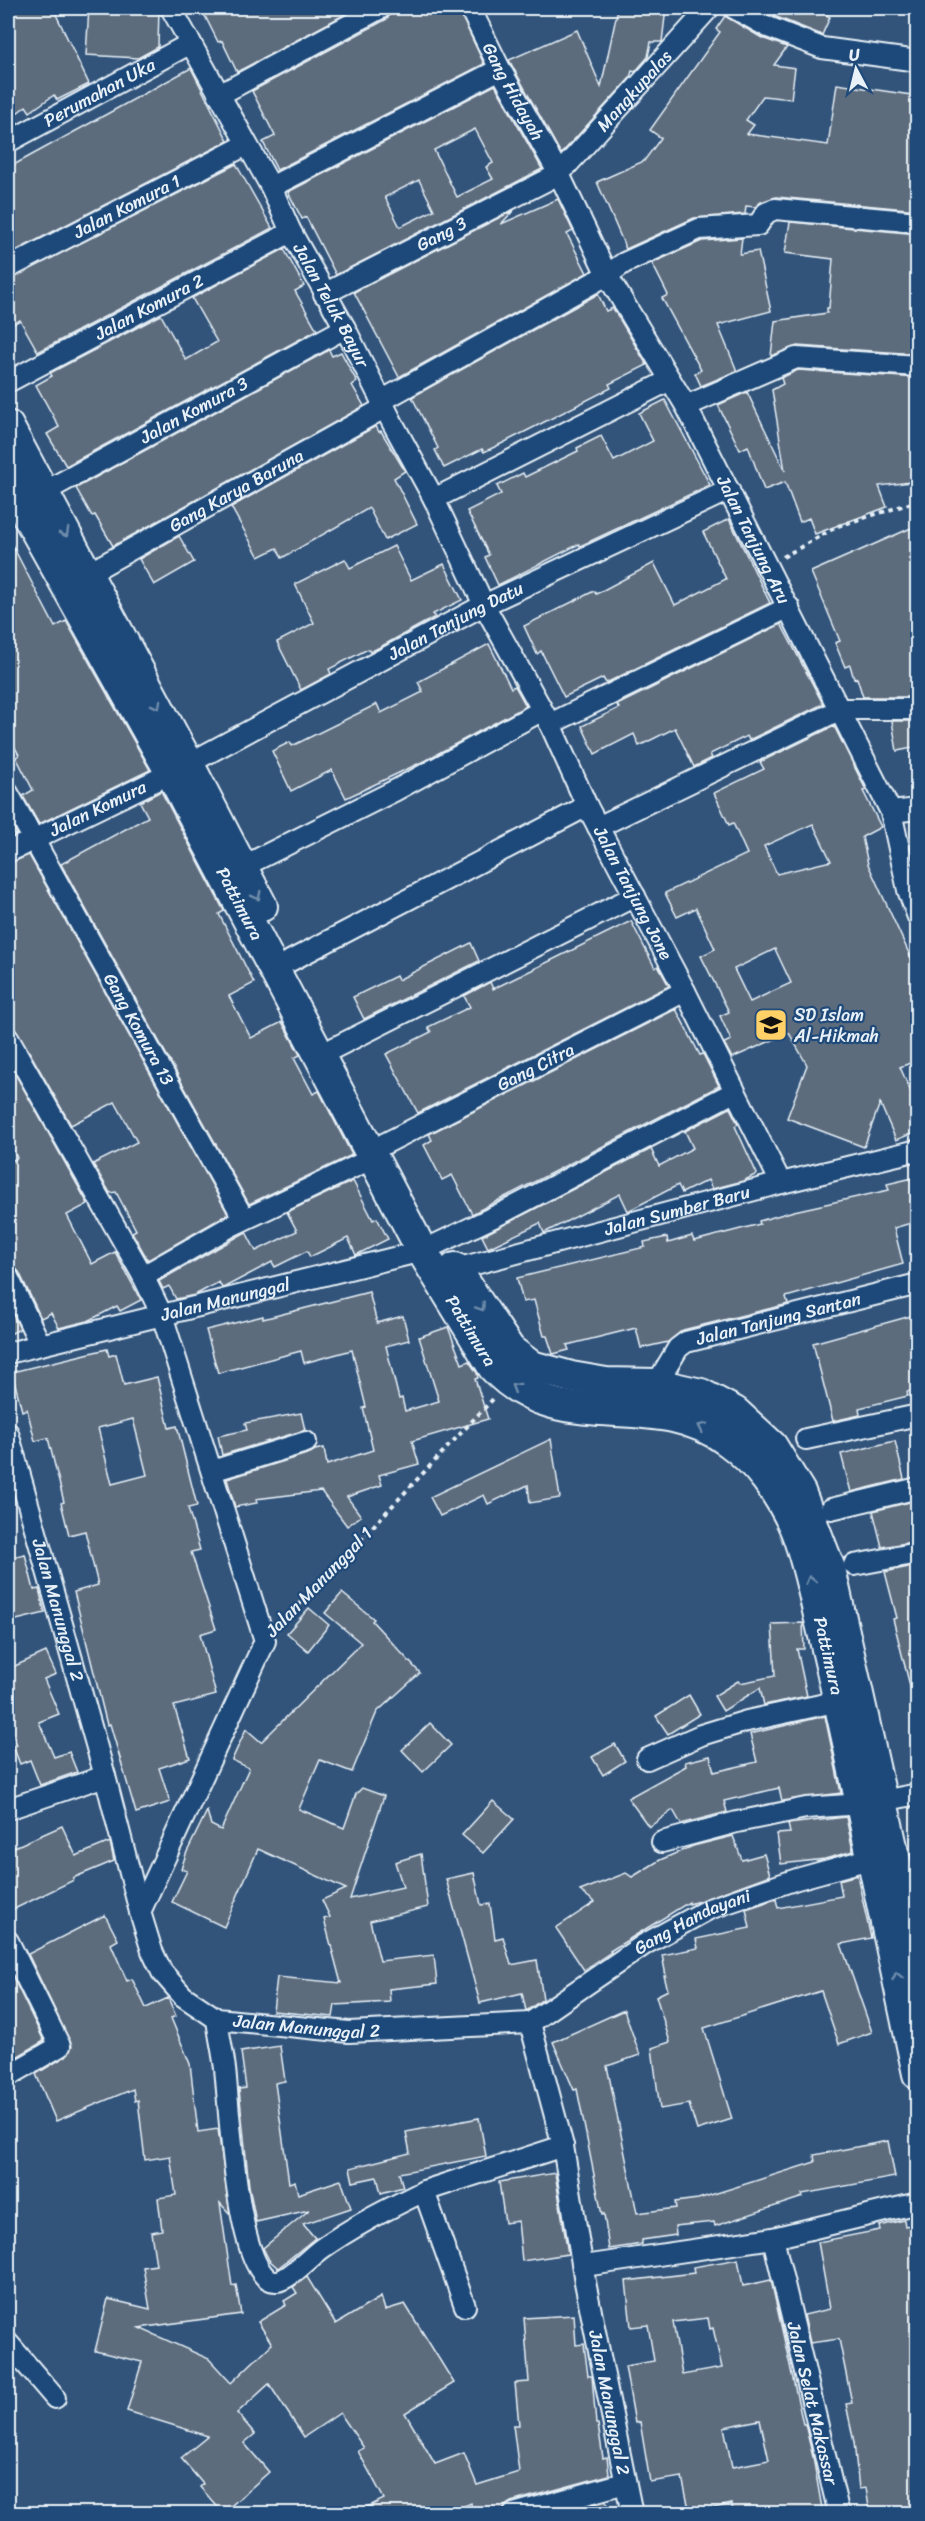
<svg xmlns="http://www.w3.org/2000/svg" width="925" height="2521" font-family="Sriracha,sans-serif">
<rect width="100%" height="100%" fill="#32547b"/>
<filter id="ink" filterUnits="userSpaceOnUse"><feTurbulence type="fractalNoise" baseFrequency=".0167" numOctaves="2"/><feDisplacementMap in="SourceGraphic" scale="12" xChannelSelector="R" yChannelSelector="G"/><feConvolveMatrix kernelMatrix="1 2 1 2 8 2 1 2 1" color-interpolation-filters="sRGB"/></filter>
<g filter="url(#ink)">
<g fill="#5d6c7d" stroke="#e8f1f8" stroke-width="1.5" fill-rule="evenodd">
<path d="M8,8H53L89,84L57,100L54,95L30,112L26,106L8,120Z"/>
<path d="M89,8H159L158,47L138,58L86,55Z"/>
<path d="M201,8H357L237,72L222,41L218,42Z"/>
<path d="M393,8H458L484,64L277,170L263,142L275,136L252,91L387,19Z"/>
<path d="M618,8H666L662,42H651L648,57L635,72L632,71L630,78L561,154L509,60L577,30L601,87Z"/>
<path d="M778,8H829L826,15L830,17L822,35L774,16Z"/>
<path d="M725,16L762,38L787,47L774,65L795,68L791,99L763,96L746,120L754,125L747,134L828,145L837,84L918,96V210L776,197L761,202L755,207L746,206L745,214L694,218L626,249L597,182L644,161L661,138L650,130L720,32L716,29Z"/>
<path d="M191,68L228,141L8,255V168Z"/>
<path d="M495,85L542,169L336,275L306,217L302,219L288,192ZM475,129L493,163L486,167L493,179L457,197L434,150ZM419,180L434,210L400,227L385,197Z"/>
<path d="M236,164L272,228L38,352L20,320L8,327V280Z"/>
<path d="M558,199L573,231L567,234L587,273L399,377L354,292L514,210L501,224Z"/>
<path d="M790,222L918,234V354L797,346L771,356L775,321L827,313V308H829L833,259L785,253Z"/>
<path d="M742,238L740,254L758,251L771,311L718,325L737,371L701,386L695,373L701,370L662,298L668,295L652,263L702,241Z"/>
<path d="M284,249L304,286L295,291L317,330L66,466L47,434L59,427L36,385L52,376L50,373L161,315L186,360L217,342L192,298Z"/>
<path d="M598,294L606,311L613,308L647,365L609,384L611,388L503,443L484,452L482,449L444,468L435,450L438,448L412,397Z"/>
<path d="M329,350L332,356L341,352L357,382L352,385L364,406L113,546L95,515L92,516L76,488Z"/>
<path d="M798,370L918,378V481L879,486L887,507L815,534L809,518L800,522L785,482L764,490L748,446L740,450L718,405L747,392L785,471L772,390L783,384L781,378Z"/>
<path d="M665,400L710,485L580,546L579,544L498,585L485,557L489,555L467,511L501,494L497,486L523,473L525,477L578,451L577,448L601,436L614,461L653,441L639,413Z"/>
<path d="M376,426L379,432L381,431L405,471L394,478L417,524L385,540L369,508L282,558L277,548L259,557L231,507Z"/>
<path d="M729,519L770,603L606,683L603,678L564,697L541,651L537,654L524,626L594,591L596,594L654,563L675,605L726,579L703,532Z"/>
<path d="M918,525V697H863L857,678L854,679L850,665L845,667L835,643L840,641L811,572Z"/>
<path d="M179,536L194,562L154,585L139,559Z"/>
<path d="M8,537L55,627L66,621L150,770L39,824L23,796L33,790L16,757L19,755L8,734Z"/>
<path d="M394,546L411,580L444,564L462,600L433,614L435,617L382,646L370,652L368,649L329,669L331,674L301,690L277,642L314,623L295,584L345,559L350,568Z"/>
<path d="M781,624L823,704L749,740L747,736L710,754L712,758L694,767L675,728L639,746L634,734L595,754L582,726L619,708L617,705Z"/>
<path d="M489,644L511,688L515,686L526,706L424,761L346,798L332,770L291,791L272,751L290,742L292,746L377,704L381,713L423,692L418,682Z"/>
<path d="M892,721H918V747L897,751Z"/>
<path d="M834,726L866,790L863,791L881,827L862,837L868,864L918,973V1060L900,1067L918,1108V1131L896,1140L880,1103L864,1147L787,1118L807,1065L789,1033L732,1058L724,1043L731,1040L720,1016L729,1012L701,956L715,949L696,908L677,917L665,893L747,854L733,823L729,825L714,793L764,769L760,762ZM813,824L831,861L777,874L764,846ZM775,949L791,983L750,1002L734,969Z"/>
<path d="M161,791L224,911L219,914L254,983L229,996L251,1038L282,1022L300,1055L294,1058L313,1094L319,1091L352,1155L249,1204L61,864L148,817L140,802Z"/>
<path d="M8,817L17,834L8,839Z"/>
<path d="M29,855L228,1214L148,1260L132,1232L136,1230L116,1192L110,1193L93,1164L137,1142L115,1102L71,1125L18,1032L8,1026V864Z"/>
<path d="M631,921L655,968L658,966L669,986L418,1113L386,1054L431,1032L428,1027L470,1007L464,996L490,982L493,989Z"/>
<path d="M471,943L479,961L364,1019L353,997L396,976L398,980Z"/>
<path d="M676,1009L700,1055L703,1054L719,1086L472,1214L452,1175L442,1180L424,1145L432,1140L429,1134Z"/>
<path d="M8,1061L88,1204L67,1215L92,1264L115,1252L141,1300L120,1311L117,1306L88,1321L59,1328L51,1313L41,1318L19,1272L14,1267L8,1265V1163L17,1158L8,1139Z"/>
<path d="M730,1108L738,1124L735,1126L757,1174L743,1181L712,1189L708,1180L682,1193L678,1185L628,1211L620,1194L544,1233L540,1223L488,1248L482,1236L651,1149L659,1166L693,1148L685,1131Z"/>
<path d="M913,1178L918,1195V1221L894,1228L903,1264L786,1297L788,1304L683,1330L668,1342L641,1348L636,1328L567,1345L569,1350L553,1354L547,1336H544L534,1300L523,1302L517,1278L645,1247L644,1242L667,1237L668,1243L692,1236L694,1241L760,1224L759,1221L794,1211L889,1190L887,1184Z"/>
<path d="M353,1181L373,1220L377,1218L388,1239L356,1255L348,1238L310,1257L307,1251L275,1267L272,1262L225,1287L222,1288L219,1282L195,1295L176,1299L169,1286L163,1289L159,1281L246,1232L256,1251L297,1231L287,1212Z"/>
<path d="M369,1292L377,1323L403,1316L409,1340L386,1346L399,1399L402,1398L405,1411L439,1401L419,1337L448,1327L462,1364L469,1361L477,1373L478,1378L475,1379L488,1419L412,1441L419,1464L379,1475L382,1485L347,1497L361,1516L347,1526L321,1491L256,1499L257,1503L235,1507L227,1479L310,1453L315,1450L324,1448L327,1465L373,1450L363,1408L366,1407L352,1350L304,1363L301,1351L218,1373L206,1330L263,1316V1319Z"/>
<path d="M8,1304L20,1329L8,1335Z"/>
<path d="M918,1314V1389L907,1392L908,1396L859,1408L860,1415L833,1421L813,1343Z"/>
<path d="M107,1349L109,1356L116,1354L124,1385L157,1377L169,1428L177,1426L197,1506L188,1508L200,1550L191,1552L216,1629L200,1634L216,1695L174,1706L190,1758L159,1768L170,1802L136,1813L110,1724L107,1725L74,1592L98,1585L85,1531L69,1535L61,1503L64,1502L48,1438L35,1441L27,1409L22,1411L12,1372ZM133,1419L147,1475L112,1484L98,1428Z"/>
<path d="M301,1413L305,1430L222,1455L218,1436L247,1430L245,1423Z"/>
<path d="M551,1439L560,1498L530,1503L528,1485L488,1504L484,1495L440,1516L430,1497Z"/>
<path d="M895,1441L904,1479L851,1492L841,1454Z"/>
<path d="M918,1500V1541L882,1547L873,1511Z"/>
<path d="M25,1554L34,1590L39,1589L45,1613L8,1622V1558Z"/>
<path d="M918,1565V1690H911L893,1619L897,1618L885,1572Z"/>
<path d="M342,1593L374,1619L372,1621L420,1673L377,1712L352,1772L320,1760L299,1809L344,1828L356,1794L362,1788L384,1796L350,1899L403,1887L395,1862L421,1854L428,1907L370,1921L380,1961L434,1955L437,1984L389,1989L390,2002L335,2005L333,2017L273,2011L277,1977L341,1983L324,1919L330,1917L322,1900L346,1889L258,1849L224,1927L172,1902L187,1871L181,1869L186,1854L207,1811L211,1825L221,1830L249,1768L232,1760L246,1729L261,1742L361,1643L325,1613Z"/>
<path d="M309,1608L329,1625L308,1651L287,1633Z"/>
<path d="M803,1623L804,1649H797L807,1696L764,1705L760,1688L723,1711L714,1696L738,1681L740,1683L775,1676L772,1624Z"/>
<path d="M46,1652L56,1674L44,1679L59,1714L39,1722L54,1757L69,1752L77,1772L40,1785L30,1760L20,1764L13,1746L17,1745L8,1722V1669Z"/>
<path d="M689,1695L700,1714L668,1734L656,1716Z"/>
<path d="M825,1716L841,1793L782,1801L779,1788L724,1801L727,1812L681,1824L673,1810L649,1827L628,1798L686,1766L685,1762L710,1756L714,1772L757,1762L750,1734Z"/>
<path d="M430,1723L451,1745L423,1772L402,1750Z"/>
<path d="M615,1744L625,1761L603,1775L592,1757Z"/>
<path d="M493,1801L514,1819L483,1853L462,1835Z"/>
<path d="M846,1817L853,1851L825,1859L781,1864L777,1834L790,1833L788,1824Z"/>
<path d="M62,1826L76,1856L110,1842L114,1861L73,1878L74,1880L8,1912V1850Z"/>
<path d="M733,1836L742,1860L764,1854L770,1875L699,1901L689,1904V1902L610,1951L611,1952L584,1970L556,1928L595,1902L580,1891L626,1873L632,1877L660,1860L693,1846Z"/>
<path d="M474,1873L481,1905L490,1904L495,1939L503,1937L511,1965L537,1960L543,1999L526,2011L522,1993L480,2003L446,1879Z"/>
<path d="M857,1875L871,1938L841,1944L872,2032L839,2044L821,1991L704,2028L732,2119L697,2130L689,2104L660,2109L652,2048L670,2042L656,1996L668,1990L664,1976H666L662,1955L698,1948L696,1939L750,1928L746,1909L776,1899L778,1908L842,1896L839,1880Z"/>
<path d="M105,1915L118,1940L111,1944L127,1981L132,1979L146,2008L168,1998L176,2016L171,2018L190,2064L198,2132L218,2129L230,2214L220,2203L232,2286L236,2285L241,2314L139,2328L209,2359L231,2383L272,2344L258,2322L286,2305L284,2301L297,2293L293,2287L307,2277L336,2324L381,2297L385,2310L405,2304L454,2383L405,2413L435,2464L464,2453L477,2485L519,2472L513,2425H519L515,2383L529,2382L524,2318L574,2315L576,2345L584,2344L588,2376H592L596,2424H598L603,2458L607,2457L609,2475L511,2502L505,2506L502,2514H472L471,2503L446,2514H353L384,2499L358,2451L364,2448L340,2413L304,2437L269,2384L237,2413L255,2434L244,2443L269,2472L223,2513L200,2487L203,2484L181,2458L208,2436L127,2411L142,2362L95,2351L108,2299L150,2309L143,2267L156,2265L151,2232L162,2230L158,2198L176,2195L170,2156L145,2160L138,2100L135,2101L133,2089L56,2121L36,2074L66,2056L72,2046L28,1954Z"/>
<path d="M8,1967L44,2041L8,2062Z"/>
<path d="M624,2010L640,2055L607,2066L637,2213L676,2208L675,2202L698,2199L815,2162L814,2155L888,2141L895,2177L802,2194L803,2197L715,2226L714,2222L675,2226L676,2235L642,2240V2244L609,2249L604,2214L602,2215L577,2089L574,2090L553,2042Z"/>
<path d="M280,2046L285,2081L275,2083L289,2183L295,2181L298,2194L341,2180L351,2208L303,2224L315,2238L278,2268L269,2260L263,2248L309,2210L256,2222L249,2186L239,2089L246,2088L241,2052Z"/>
<path d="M479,2118L486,2156L399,2173L403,2187L381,2193L377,2177L353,2182L350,2168L410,2153L406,2132Z"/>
<path d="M555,2173L568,2254L522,2261L518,2221L505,2223L499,2182Z"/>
<path d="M904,2220L905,2226L918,2224V2488L914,2489L917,2514H870L866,2488L859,2489L854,2442L846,2404L852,2403L839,2339L810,2343L804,2315L830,2309L818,2242L880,2230L879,2226Z"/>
<path d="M738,2259L743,2286L771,2280L803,2424H805L813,2457L823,2514H733L732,2504L690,2513L682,2477L650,2482L640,2422L635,2423L625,2366L654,2361L648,2325L631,2327L626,2281L694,2273L693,2267ZM708,2318L710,2329L713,2328L722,2368L682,2375L673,2322ZM760,2420L769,2460L732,2467L724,2427Z"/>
<path d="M606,2501L609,2514H560Z"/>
</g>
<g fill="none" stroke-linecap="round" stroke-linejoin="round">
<defs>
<g id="street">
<path id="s1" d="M171,8L271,187L291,232L345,328L391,420L434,499L484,605L550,724L587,806L685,991L781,1183"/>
<path id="s2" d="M470,8L500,69L559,174L607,275L686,406L891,812L908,890L918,917"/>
<path d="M734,8L768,27L822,48L918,61"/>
<path d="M219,95L381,8"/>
<path id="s3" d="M8,142L191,43"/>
<path d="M271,187L500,69"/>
<path id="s4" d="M8,268L246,145"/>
<path id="s5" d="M324,294L559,174L709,8"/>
<path id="s6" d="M8,382L291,232"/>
<path d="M381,401L607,275L624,263L699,229L758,225L766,213L775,209L918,222"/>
<path d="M686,406L796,358L918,366"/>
<path id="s7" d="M44,492L345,328"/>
<path d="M434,499L670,380"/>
<path id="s8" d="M87,574L384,408"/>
<path d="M550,724L789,607"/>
<path id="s9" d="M8,793L244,1219"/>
<path d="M891,812L918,809"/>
<path d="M598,827L841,709H918"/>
<path id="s10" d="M8,852L171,773L484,605L729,490"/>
<path d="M242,867L396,790L541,711"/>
<path d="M290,961L587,806"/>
<path d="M8,1038L143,1276L162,1315L265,1641L140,1912"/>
<path d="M334,1048L635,896"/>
<path id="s11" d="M384,1144L685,991"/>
<path id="s12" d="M446,1274L456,1269L781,1183L918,1150"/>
<path d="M143,1276L231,1226L373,1158"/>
<path d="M8,1277L40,1344"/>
<path id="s13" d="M8,1353L422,1251L504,1212L734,1092"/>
<path id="s14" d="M651,1393L678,1348L686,1342L918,1284"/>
<path id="s15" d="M8,1433L105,1776L140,1912L152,1951L162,1972L183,1996L217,2019L349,2032L530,2023L563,2146L585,2282L632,2514"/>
<path d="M806,1439L918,1415"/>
<path d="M212,1471L306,1442"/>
<path d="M831,1509L918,1488"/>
<path d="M854,1565L918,1553"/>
<path d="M647,1759L701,1735L747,1721L839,1701"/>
<path d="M882,1801L918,1794"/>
<path d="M8,1809L105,1776"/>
<path d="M662,1842L737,1822L806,1808L861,1804"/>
<path d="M8,1941L60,2046L8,2076"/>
<path d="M217,2019C219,2036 223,2052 225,2069C229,2099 236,2285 277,2281C289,2280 310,2257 321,2249C353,2226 388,2209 424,2191"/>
<path id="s16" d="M530,2023L645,1944L709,1909L797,1879L873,1858"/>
<path id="s17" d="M773,2238L839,2514"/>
<path d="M584,2266L773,2238L918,2203"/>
<path d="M465,2306L424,2191L563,2146"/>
<path d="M8,2343L55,2398"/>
<path d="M514,2514L625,2483"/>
</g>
<g id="primary">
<path d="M8,426L188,763L262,906"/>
<path id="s18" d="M8,481L171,773L422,1251L493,1367C561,1441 653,1384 729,1442C757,1462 780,1494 794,1526C806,1554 812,1586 819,1615C829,1656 838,1697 847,1738C870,1850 894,1962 918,2074"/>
<path d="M455,1268L510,1350L531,1366L571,1377L606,1383L656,1384L701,1394L735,1412L772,1446L800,1492L830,1569L918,1963"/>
</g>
</defs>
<use href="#street" stroke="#e8f1f8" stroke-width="24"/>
<use href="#primary" stroke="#e8f1f8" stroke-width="34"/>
<g stroke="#e8f1f8" stroke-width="4" stroke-dasharray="4.5 4.5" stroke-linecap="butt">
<path d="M783,557L838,526L918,501"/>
<path d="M280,1625L493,1399"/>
</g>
<use href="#street" stroke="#1f4a7a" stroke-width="20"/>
<use href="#primary" stroke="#1f4a7a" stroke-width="30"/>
</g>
<defs><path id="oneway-chevron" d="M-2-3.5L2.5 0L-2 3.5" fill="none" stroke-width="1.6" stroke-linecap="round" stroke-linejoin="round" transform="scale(1.5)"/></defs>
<g stroke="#6f8dac">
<use href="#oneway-chevron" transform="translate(65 533) rotate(62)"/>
<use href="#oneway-chevron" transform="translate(157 705) rotate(62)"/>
<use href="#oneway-chevron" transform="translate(257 896) rotate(63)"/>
<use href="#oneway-chevron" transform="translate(481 1307) rotate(56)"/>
<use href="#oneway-chevron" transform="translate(515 1387) rotate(-149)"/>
<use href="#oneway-chevron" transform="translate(702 1427) rotate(-154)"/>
<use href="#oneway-chevron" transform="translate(810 1580) rotate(-105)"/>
<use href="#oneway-chevron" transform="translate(897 1976) rotate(-102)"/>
</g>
</g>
<defs>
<symbol id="school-square" viewBox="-11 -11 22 22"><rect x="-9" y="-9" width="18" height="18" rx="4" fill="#ffd166" stroke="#1f4a7a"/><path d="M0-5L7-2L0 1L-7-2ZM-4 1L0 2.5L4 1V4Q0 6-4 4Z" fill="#111"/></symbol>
</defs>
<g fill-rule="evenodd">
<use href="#school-square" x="752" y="1006" width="38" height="38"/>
</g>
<g text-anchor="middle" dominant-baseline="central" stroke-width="4.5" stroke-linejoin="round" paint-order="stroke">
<g font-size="18" fill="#e8f1f8" stroke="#1f4a7a">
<text stroke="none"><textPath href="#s2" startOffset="94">Gang Hidayah</textPath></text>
<text stroke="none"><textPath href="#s5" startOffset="376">Mangkupalas</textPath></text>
<text stroke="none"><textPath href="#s3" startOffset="104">Perumahan Uka</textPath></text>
<text stroke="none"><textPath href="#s4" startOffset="134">Jalan Komura 1</textPath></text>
<text stroke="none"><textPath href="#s5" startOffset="132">Gang 3</textPath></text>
<text stroke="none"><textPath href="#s1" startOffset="338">Jalan Teluk Bayur</textPath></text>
<text stroke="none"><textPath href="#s6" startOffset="160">Jalan Komura 2</textPath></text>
<text stroke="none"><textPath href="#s7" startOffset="171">Jalan Komura 3</textPath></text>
<text stroke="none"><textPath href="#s8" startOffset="171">Gang Karya Baruna</textPath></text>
<text stroke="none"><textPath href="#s2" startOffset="603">Jalan Tanjung Aru</textPath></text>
<text stroke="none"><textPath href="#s10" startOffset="504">Jalan Tanjung Datu</textPath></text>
<text stroke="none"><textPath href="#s10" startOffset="100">Jalan Komura</textPath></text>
<text stroke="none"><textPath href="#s1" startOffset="999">Jalan Tanjung Jone</textPath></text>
<text stroke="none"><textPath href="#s18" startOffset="482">Pattimura</textPath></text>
<text stroke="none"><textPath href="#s9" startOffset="270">Gang Komura 13</textPath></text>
<text stroke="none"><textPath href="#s11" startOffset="170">Gang Citra</textPath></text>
<text stroke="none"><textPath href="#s12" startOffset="240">Jalan Sumber Baru</textPath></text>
<text stroke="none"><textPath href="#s13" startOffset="224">Jalan Manunggal</textPath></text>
<text stroke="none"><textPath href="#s14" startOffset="158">Jalan Tanjung Santan</textPath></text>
<text stroke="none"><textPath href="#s18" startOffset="968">Pattimura</textPath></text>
<text transform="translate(319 1582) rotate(-46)">Jalan Manunggal 1</text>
<text stroke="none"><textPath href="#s15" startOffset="184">Jalan Manunggal 2</textPath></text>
<text stroke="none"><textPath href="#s18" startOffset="1506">Pattimura</textPath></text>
<text stroke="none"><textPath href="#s16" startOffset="192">Gang Handayani</textPath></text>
<text stroke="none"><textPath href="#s15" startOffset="724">Jalan Manunggal 2</textPath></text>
<text stroke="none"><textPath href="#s15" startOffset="1336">Jalan Manunggal 2</textPath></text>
<text stroke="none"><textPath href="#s17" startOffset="170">Jalan Selat Makassar</textPath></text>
</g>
<g font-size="18" fill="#e8f1f8" stroke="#1f4a7a" text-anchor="start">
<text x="794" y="1015">SD Islam<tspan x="794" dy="21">Al-Hikmah</tspan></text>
</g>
</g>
<rect width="925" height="2521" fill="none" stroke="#1f4a7a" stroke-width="30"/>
<rect x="15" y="15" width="895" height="2491" fill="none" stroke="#e8f1f8" stroke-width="2" filter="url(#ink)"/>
<g transform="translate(856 69) rotate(353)" stroke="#1f4a7a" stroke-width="4.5" paint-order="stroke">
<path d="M0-4.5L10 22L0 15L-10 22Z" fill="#e8f1f8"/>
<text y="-9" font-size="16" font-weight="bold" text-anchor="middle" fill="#e8f1f8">U</text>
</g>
</svg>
